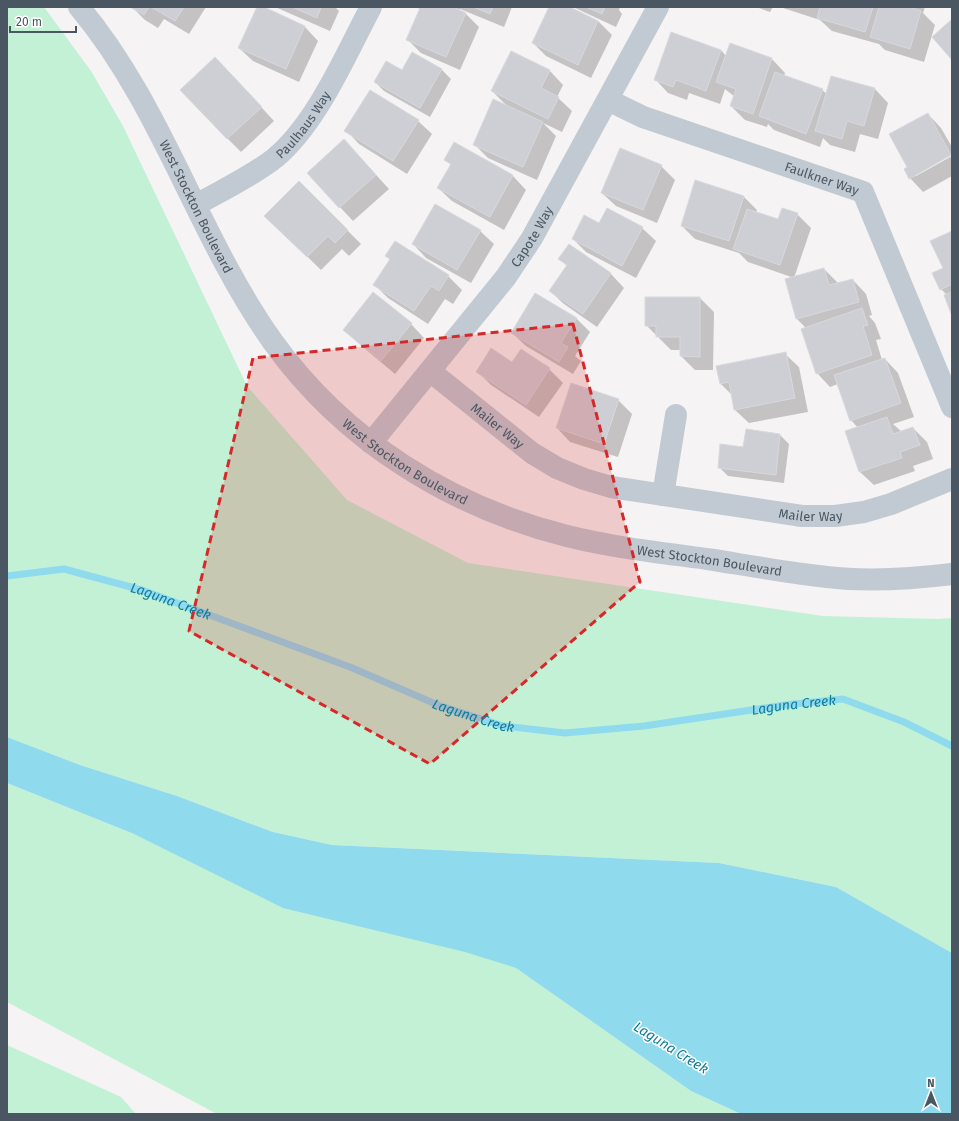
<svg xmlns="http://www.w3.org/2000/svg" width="959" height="1121" font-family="'Fira Sans',sans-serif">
<rect width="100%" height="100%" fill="#f5f3f3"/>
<g fill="#c3f1d5">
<path d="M7,7H44L91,71L123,126L247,386L347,500L468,563L823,616L938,619L952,618V953L836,887L719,863L332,845L273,832L177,796L80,765L7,737Z"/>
<path d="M7,783L134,834L516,968L691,1091L741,1114H217L7,1002Z"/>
<path d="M7,1045L121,1097L136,1114H7Z"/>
</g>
<path fill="#90daee" d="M7,737L80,765L177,796L273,832L332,845L719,863L836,887L952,953V1114H741L691,1091L516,968L465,952L283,908L134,834L7,783Z"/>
<g fill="#0003">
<path d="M132,7H206L189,34L164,19L158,28L145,20Z"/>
<path d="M258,7L305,27L318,41L299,82L253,61L239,48Z"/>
<path d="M275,7H335L339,11L330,31Z"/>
<path d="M417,7H512L504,27L460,9L459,11L465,13L479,27L460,70L421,53L407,39L420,10Z"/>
<path d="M550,7H567L598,21L612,35L591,78L546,56L533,43Z"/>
<path d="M573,7H620L619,10L622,14L616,27Z"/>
<path d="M756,7H773L770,12Z"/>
<path d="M780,7H925L923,13L935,25L924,62L885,50L879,44L832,31L820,20Z"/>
<path d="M730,45L772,59L785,73L784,76L822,90L827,94L832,77L875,89L888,103L878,139L860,134L855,152L830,145L823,138L820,147L774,130L768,124L767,127L745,120L731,106L735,97L725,89L720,104L689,93L687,100L668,93L655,79L721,50L726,56Z"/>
<path d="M512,52L550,71L563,85L557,97L572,111L562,132L543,123L556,136L537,180L488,158L474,144L509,108L492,91Z"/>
<path d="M413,54L442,70L451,79L430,117L384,91L375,82L402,71Z"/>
<path d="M229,72L274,121L241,152L227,138Z"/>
<path d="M928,114L941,128L952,147V154L916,173V176L952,156V176L923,192L910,178L908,168Z"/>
<path d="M418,121L432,134L407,174L359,144L346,130Z"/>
<path d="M454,144L513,176L526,190L504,230L452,201L438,188L451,165L445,160Z"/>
<path d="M357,154L389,189L353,221L308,173Z"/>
<path d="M661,166L675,180L657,223L616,206L602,193Z"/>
<path d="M299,182L361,244L349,256L342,249L321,270L266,216Z"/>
<path d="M743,196L757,210L756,213L779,221L797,214L811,228L794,278L824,269L838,283L853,280L866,294L872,315L869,316L875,323L881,339L876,340L882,360L885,359L898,373L914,417L893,424L901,431L913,428L927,442L933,459L913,466L915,471L874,485L860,472L846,432L858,428L851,420L838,384L830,387L817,373L806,328L797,319L794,278L748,262L739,253L695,239L682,226Z"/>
<path d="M599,224L642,228L656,241L636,278L586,252L573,239Z"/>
<path d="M480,231L494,244L471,283L426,258L413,244Z"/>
<path d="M952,232V313L947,295L941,289Z"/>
<path d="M395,242L448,276L462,290L453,304L445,299L428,324L388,298L375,285L390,260L386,256Z"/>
<path d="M569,245L611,274L624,288L597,327L564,304L550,291L567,266L560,259Z"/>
<path d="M700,298L714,312L713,370H695L681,356V350H671L646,325Z"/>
<path d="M576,318L590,332L575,356L581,361L573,374L526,346L512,333Z"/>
<path d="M411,324L424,338L395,374L358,343L344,330Z"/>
<path d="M785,354L799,367L808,412L749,423L735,410L732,395L721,384Z"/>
<path d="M512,364L549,369L563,383L539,417L491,385L477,371Z"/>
<path d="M618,400L632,414L618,457L570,442L557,428Z"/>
<path d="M746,431L780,435L789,444L784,483L728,476L719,467L744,448Z"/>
</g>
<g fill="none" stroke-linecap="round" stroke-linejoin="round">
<path stroke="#90daee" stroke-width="7" id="s1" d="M7,576L64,569L142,590L350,667L438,705L503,726L565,733L644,726L785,705L843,699L904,722L952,746"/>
</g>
<g fill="#cdcfd5" stroke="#d7d9de">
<path d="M130,7H149L144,15Z"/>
<path d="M151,7H184L175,21Z"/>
<path d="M257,7H264L305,26L286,69L238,48Z"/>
<path d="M292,7H321L317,18Z"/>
<path d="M417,7H453L466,13L446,57L406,40L420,8Z"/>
<path d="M473,7H493L490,14Z"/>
<path d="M549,7H570L598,21L578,65L532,43Z"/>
<path d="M586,7H605L602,14Z"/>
<path d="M820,7H873L865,32L817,18Z"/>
<path d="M879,7H910L921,11L910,49L870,37Z"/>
<path d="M952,19V60L932,37Z"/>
<path d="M671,32L721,50L706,91L676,80L673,87L654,80Z"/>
<path d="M730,43L772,58L753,114L730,106L736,89L716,82Z"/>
<path d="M511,51L550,70L541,88L559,97L548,119L491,91Z"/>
<path d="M412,52L442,69L420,108L374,82L386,61L402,70Z"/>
<path d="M215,57L262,107L227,139L180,90Z"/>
<path d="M775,72L823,89L806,134L759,116Z"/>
<path d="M831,76L875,88L864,126L847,121L842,139L815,131Z"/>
<path d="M370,90L419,120L393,161L344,131Z"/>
<path d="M493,99L543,122L523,167L473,145Z"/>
<path d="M928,113L951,155L909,179L904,169L907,167L889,134Z"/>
<path d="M344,139L376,175L339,208L307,173Z"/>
<path d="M454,142L513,175L490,217L437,188L451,164L444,160Z"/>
<path d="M620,148L662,165L643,210L601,193Z"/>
<path d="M695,180L744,196L729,241L681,226Z"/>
<path d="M299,181L348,230L335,243L328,236L307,257L264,216Z"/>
<path d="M435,204L481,230L457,270L412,244Z"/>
<path d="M607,208L643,227L622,266L572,239L584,215L599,223Z"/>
<path d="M782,208L798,213L780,265L733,249L747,209L778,219Z"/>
<path d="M952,231V284L940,290L932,273L943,268L930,241Z"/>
<path d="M395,241L449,275L439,291L431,286L414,311L373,285L390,259L385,256Z"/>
<path d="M569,244L611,273L583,314L549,291L567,265L558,259Z"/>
<path d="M824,268L829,285L853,279L859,302L796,319L785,279Z"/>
<path d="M373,292L412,323L381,361L343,330Z"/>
<path d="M952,292V316L944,295Z"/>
<path d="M535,293L577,318L561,343L568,347L559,362L511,333Z"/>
<path d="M645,297H700V357L680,356V337H656V326H645Z"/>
<path d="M862,308L868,325L863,326L872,355L816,374L801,329Z"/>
<path d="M491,348L512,362L521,349L550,368L526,405L476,372Z"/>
<path d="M786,352L795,398L734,410L729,382L720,384L716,366Z"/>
<path d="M885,358L901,403L850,421L834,375Z"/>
<path d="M571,383L619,399L604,444L556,428Z"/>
<path d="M887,417L893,434L913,427L920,445L900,452L902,458L859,472L845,431Z"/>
<path d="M746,429L780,434L776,475L718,468L720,444L743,447Z"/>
</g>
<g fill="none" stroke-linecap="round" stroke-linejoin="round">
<g stroke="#c1cad2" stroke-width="22">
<path id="s2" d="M608,100L643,117L863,192L952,407"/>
<path id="s3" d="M196,205C222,190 251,177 275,158C317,123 345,56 371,7"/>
<path id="s4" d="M430,371L532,453L557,468L584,479L611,487L802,516H835L864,512L891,504L952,479"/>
<path id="s5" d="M371,443L506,277L532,238L658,7"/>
<path d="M663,495L676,415"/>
</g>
<path stroke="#c1cad2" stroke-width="22" id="s6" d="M79,7C163,107 198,237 273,342C344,441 451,507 567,536C615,548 665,553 714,560C751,566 789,573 827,577C868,582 911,579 952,574"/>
</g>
<path fill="#d62828" fill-opacity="0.2" stroke="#d62828" stroke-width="3" stroke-dasharray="8 5" stroke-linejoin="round" d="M573,324L640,582L430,764L189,631L253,358Z"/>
<g text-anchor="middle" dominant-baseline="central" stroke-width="3" stroke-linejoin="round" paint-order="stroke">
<g font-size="13" fill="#4a5661" stroke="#fff">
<text stroke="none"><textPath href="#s3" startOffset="136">Paulhaus Way</textPath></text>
<text stroke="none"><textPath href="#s2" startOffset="228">Faulkner Way</textPath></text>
<text stroke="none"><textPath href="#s6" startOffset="232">West Stockton Boulevard</textPath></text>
<text stroke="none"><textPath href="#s5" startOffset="262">Capote Way</textPath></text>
<text stroke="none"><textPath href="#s4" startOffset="87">Mailer Way</textPath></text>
<text stroke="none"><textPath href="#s6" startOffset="568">West Stockton Boulevard</textPath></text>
<text stroke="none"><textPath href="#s4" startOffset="419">Mailer Way</textPath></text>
<text stroke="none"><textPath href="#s6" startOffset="892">West Stockton Boulevard</textPath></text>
</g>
<g font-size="14" font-style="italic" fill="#0c7c9b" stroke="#fff">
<text stroke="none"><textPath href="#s1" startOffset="169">Laguna Creek</textPath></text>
<text stroke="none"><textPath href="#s1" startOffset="817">Laguna Creek</textPath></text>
<text stroke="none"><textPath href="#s1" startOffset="493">Laguna Creek</textPath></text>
<text transform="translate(671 1048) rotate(32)">Laguna Creek</text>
</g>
</g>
<rect width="959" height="1121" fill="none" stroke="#4a5661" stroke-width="16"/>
<g transform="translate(931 1093)" stroke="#ffffff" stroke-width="3" paint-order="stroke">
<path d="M0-3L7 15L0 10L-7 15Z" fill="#4a5661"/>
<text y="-6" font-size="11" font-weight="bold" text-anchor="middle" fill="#4a5661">N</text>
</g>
<path d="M10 26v6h66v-6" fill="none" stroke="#4a5661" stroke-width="2"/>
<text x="16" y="26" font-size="12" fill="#4a5661" stroke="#ffffff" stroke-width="3" paint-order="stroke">20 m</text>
</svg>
